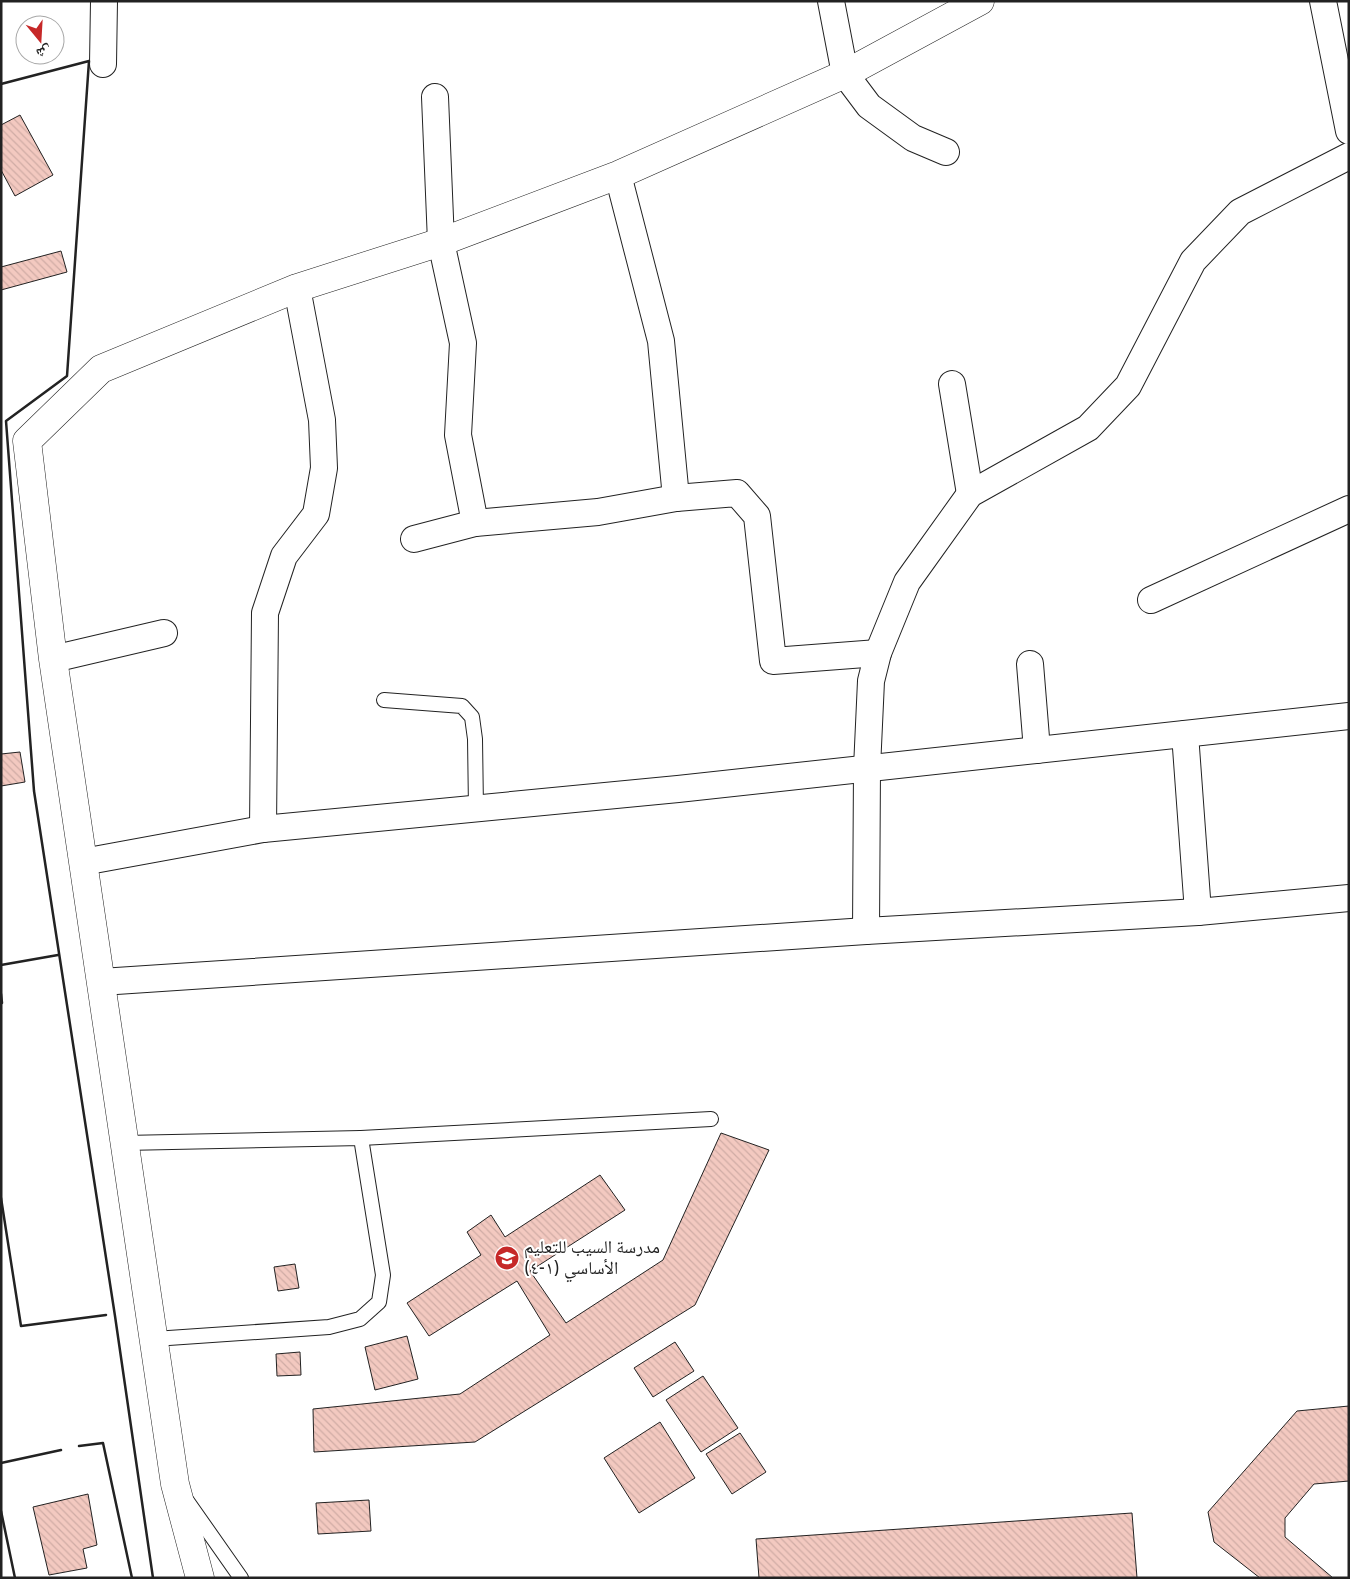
<svg xmlns="http://www.w3.org/2000/svg" width="1350" height="1579" font-family="Overpass,'Noto Naskh Arabic',sans-serif">
<defs>
<pattern id="building-back-hatch" width="6" height="6" patternUnits="userSpaceOnUse" patternTransform="scale(1.25)"><rect width="6" height="6" fill="#f3c9c0"/><path d="M-1 5l2 2M0 0l6 6M5-1l2 2" fill="none" stroke="#d0aca5"/></pattern>
</defs>
<rect width="100%" height="100%" fill="#fff"/>
<g fill="url(#building-back-hatch)" stroke="#222">
<path d="M20,115L53,175L15,196L1,170V125Z"/>
<path d="M61,251L67,272L1,290V267Z"/>
<path d="M20,752L25,782L1,786V754Z"/>
<path d="M721,1133L769,1150L695,1305L475,1442L314,1452L313,1409L460,1394L550,1335L517,1281L429,1336L407,1303L481,1255L467,1232L491,1215L505,1237L600,1175L625,1210L530,1271L566,1323L663,1260Z"/>
<path d="M295,1264L299,1288L278,1291L274,1267Z"/>
<path d="M407,1336L418,1379L375,1390L365,1347Z"/>
<path d="M675,1342L694,1371L653,1397L634,1368Z"/>
<path d="M300,1352L301,1375L277,1376L276,1354Z"/>
<path d="M703,1376L738,1428L701,1452L666,1400Z"/>
<path d="M1349,1406V1481L1314,1484L1285,1518V1537L1333,1578H1260L1214,1542L1208,1512L1297,1411Z"/>
<path d="M660,1422L695,1478L639,1513L604,1458Z"/>
<path d="M740,1433L766,1472L732,1494L706,1454Z"/>
<path d="M88,1494L97,1545L83,1549L87,1568L49,1575L33,1507Z"/>
<path d="M369,1500L371,1531L318,1534L316,1503Z"/>
<path d="M1132,1513L1137,1578H759L756,1539Z"/>
</g>
<g fill="none" stroke-linecap="round" stroke-linejoin="round">
<defs>
<g id="service">
<path d="M384,700L462,706L472,717L475,739L476,808"/>
<path d="M361,1138L711,1119"/>
<path d="M124,1143L361,1138L383,1275L379,1302L360,1319L329,1327L154,1339"/>
<path d="M187,1501L241,1578"/>
</g>
<g id="minor">
<path d="M831,1L845,74L869,106L913,138L946,152"/>
<path d="M1323,1L1349,131"/>
<path d="M103,64L104,1"/>
<path d="M435,97L441,242L463,343L458,435L475,523"/>
<path d="M618,175L661,341L676,498"/>
<path d="M952,384L970,494"/>
<path d="M414,539L475,523L598,512L676,498L737,493L757,516L773,661L878,653"/>
<path d="M1151,600L1349,509"/>
<path d="M53,659L164,633"/>
<path d="M1030,664L1037,750"/>
<path d="M1185,734L1198,912"/>
<path d="M263,829L265,613L284,556L316,514L324,468L322,420L297,288"/>
<path d="M83,862L263,829L678,789L1349,716"/>
<path d="M866,931L867,768L871,681L878,653L907,582L970,494L1088,428L1128,386L1193,261L1240,212L1349,156"/>
<path d="M101,982L866,931L1198,912L1349,898"/>
</g>
<path id="tertiary" d="M200,1578L175,1484L53,659L27,441L101,369L297,288L441,242L618,175L845,74L980,1"/>
</defs>
<use href="#service" stroke="#222" stroke-width="16"/>
<use href="#minor" stroke="#222" stroke-width="28"/>
<use href="#tertiary" stroke="#222" stroke-width="29"/>
<use href="#service" stroke="#fff" stroke-width="14"/>
<use href="#minor" stroke="#fff" stroke-width="26"/>
<use href="#tertiary" stroke="#fff" stroke-width="28"/>
<g stroke="#222" stroke-width="2.5">
<path d="M1,84L89,61L67,376L6,421L34,791L115,1316L153,1578"/>
<path d="M1,965L58,955"/>
<path d="M1,994L2,1003"/>
<path d="M1,1198L21,1326L106,1315"/>
<path d="M79,1446L103,1443L132,1578"/>
<path d="M1,1463L61,1450"/>
<path d="M1,1511L15,1578"/>
</g>
</g>
<defs>
<symbol id="school-disc" viewBox="-11 -11 22 22"><circle r="9.5" fill="#c62828" stroke="#fff"/><path d="M0-5L7-2L0 1L-7-2ZM-4 1L0 2.5L4 1V4Q0 6-4 4Z" fill="#fff"/></symbol>
</defs>
<g fill-rule="evenodd">
<use href="#school-disc" x="493" y="1244" width="28" height="28"/>
</g>
<g text-anchor="middle" dominant-baseline="central" stroke-width="4" stroke-linejoin="round" paint-order="stroke">
<g font-size="18" fill="#222" stroke="#fff" text-anchor="start">
<text x="524" y="1248">مدرسة السيب للتعليم<tspan x="524" dy="21">الأساسي (١-٤)</tspan></text>
</g>
</g>
<rect width="1350" height="1579" fill="none" stroke="#222222" stroke-width="5"/>
<g transform="translate(40 40) rotate(162)"><circle r="24" fill="#ffffff" stroke="#a7a7a7"/>
<path d="M0-4L9 19L0 12L-9 19Z" fill="#c62828"/>
<text y="-8" font-size="14" font-weight="bold" text-anchor="middle" fill="#222222">ش</text>
</g>
</svg>
